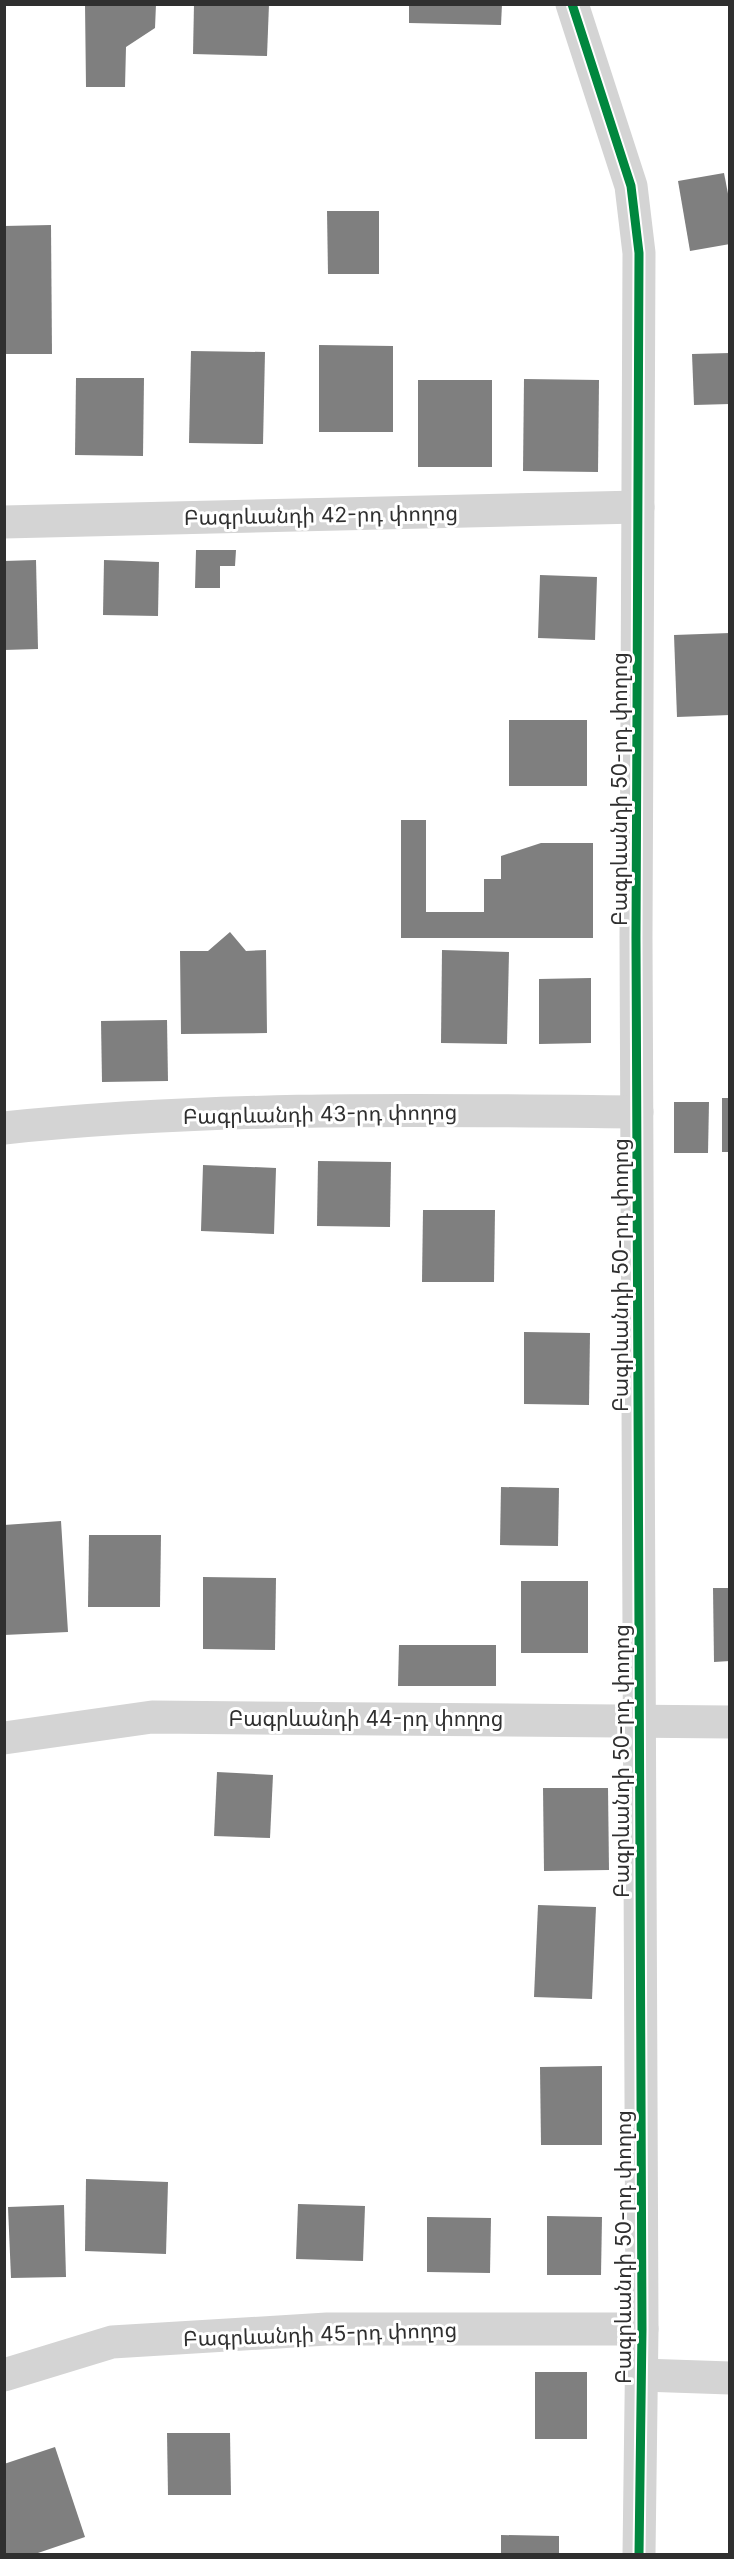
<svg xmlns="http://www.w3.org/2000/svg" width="734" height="2559" font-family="Inter,'Noto Sans Armenian',sans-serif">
<rect width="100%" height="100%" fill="#fff"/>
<g fill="#7f7f7f">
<path d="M85,4H156L155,28L126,47L125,87H86Z"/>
<path d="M194,4H269L267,56L193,54Z"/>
<path d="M409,4H502L501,25L409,23Z"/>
<path d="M724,173L730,204V244L690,251L678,181Z"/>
<path d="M327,211H379V274H328Z"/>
<path d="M51,225L52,354H4V226Z"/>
<path d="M319,345L393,346V432H319Z"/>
<path d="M191,351L265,352L263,444L189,443Z"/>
<path d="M730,353V404L694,405L692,354Z"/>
<path d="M76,378H144L143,456L75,455Z"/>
<path d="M524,379L599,380L598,472L523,471Z"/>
<rect x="418" y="380" width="74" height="87"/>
<path d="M196,550H236L235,566H220V588H195Z"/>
<path d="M36,560L38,649L4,650V561Z"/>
<path d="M104,560L159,562L158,616L103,615Z"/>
<path d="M540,575L597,577L595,640L538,638Z"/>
<path d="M730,633V715L677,717L674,635Z"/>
<rect x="509" y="720" width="78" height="66"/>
<path d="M401,820H426V912H484V879H501V856L541,843H593V938H401Z"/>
<path d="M230,932L246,951L266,950L267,1033L181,1034L180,951H208Z"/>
<path d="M442,950L509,952L507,1044L441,1043Z"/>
<path d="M591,978V1043L539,1044V979Z"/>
<path d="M167,1020L168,1081L102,1082L101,1021Z"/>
<rect x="722" y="1098" width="8" height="54"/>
<path d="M674,1102H709L708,1153H674Z"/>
<path d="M318,1161L391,1162L390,1227L317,1226Z"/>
<path d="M203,1165L276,1168L274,1234L201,1231Z"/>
<path d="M423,1210H495L494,1282H422Z"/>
<path d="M524,1332L590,1333L589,1405L524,1404Z"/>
<path d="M501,1487L559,1488L558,1546L500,1545Z"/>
<path d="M61,1521L68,1632L4,1635V1525Z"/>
<path d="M89,1535H161L160,1607H88Z"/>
<path d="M203,1577L276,1578L275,1650L203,1649Z"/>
<rect x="521" y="1581" width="67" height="72"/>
<path d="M713,1588H730V1661L714,1662Z"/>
<path d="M399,1645H496V1686H398Z"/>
<path d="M217,1772L273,1775L270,1838L214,1836Z"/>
<path d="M543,1788H608L609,1870L544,1871Z"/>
<path d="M538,1905L596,1907L592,1999L534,1997Z"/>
<path d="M602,2066V2145H541L540,2067Z"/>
<path d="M86,2179L168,2182L166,2254L85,2251Z"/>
<path d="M298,2204L365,2206L363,2261L296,2259Z"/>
<path d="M64,2205L66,2277L11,2278L8,2207Z"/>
<path d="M547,2216L602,2217L601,2275H547Z"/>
<path d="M427,2217L491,2218L490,2273L427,2272Z"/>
<rect x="535" y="2372" width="52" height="67"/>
<path d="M167,2433H230L231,2495H168Z"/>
<path d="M55,2447L85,2537L35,2554H4V2464Z"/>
<path d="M501,2535L559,2536V2554H501Z"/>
</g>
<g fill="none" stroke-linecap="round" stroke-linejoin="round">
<g stroke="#d4d4d4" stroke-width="33">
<path d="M572,4L631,186L639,253L636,938L642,2329L639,2554"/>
<path d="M4,522L638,507"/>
<path d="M4,1128C215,1106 426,1110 637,1112"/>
<path d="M4,1738L152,1717L730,1722"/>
<path d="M4,2375L112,2342L327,2329H642"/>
<path d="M642,2375L730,2378"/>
</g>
<defs>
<path id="cycleway" d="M572,4L631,186L639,253L636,938L642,2329L639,2554"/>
</defs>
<use href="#cycleway" stroke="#fff" stroke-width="13"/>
<use href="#cycleway" stroke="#00873e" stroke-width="9"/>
</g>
<g text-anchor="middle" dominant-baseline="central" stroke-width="6" stroke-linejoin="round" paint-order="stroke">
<g font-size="21" fill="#2f2f2f" stroke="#fff">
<text transform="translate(321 515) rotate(-1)">Բագրևանդի 42-րդ փողոց</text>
<text transform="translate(619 789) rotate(-90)">Բագրևանդի 50-րդ փողոց</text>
<text transform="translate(320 1114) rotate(-1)">Բագրևանդի 43-րդ փողոց</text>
<text transform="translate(620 1275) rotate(-90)">Բագրևանդի 50-րդ փողոց</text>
<text x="366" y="1718">Բագրևանդի 44-րդ փողոց</text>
<text transform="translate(621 1761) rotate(-90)">Բագրևանդի 50-րդ փողոց</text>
<text transform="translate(623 2247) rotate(-90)">Բագրևանդի 50-րդ փողոց</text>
<text transform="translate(320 2334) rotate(-2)">Բագրևանդի 45-րդ փողոց</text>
</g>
</g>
<rect width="734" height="2559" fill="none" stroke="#2f2f2f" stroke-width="12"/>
</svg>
